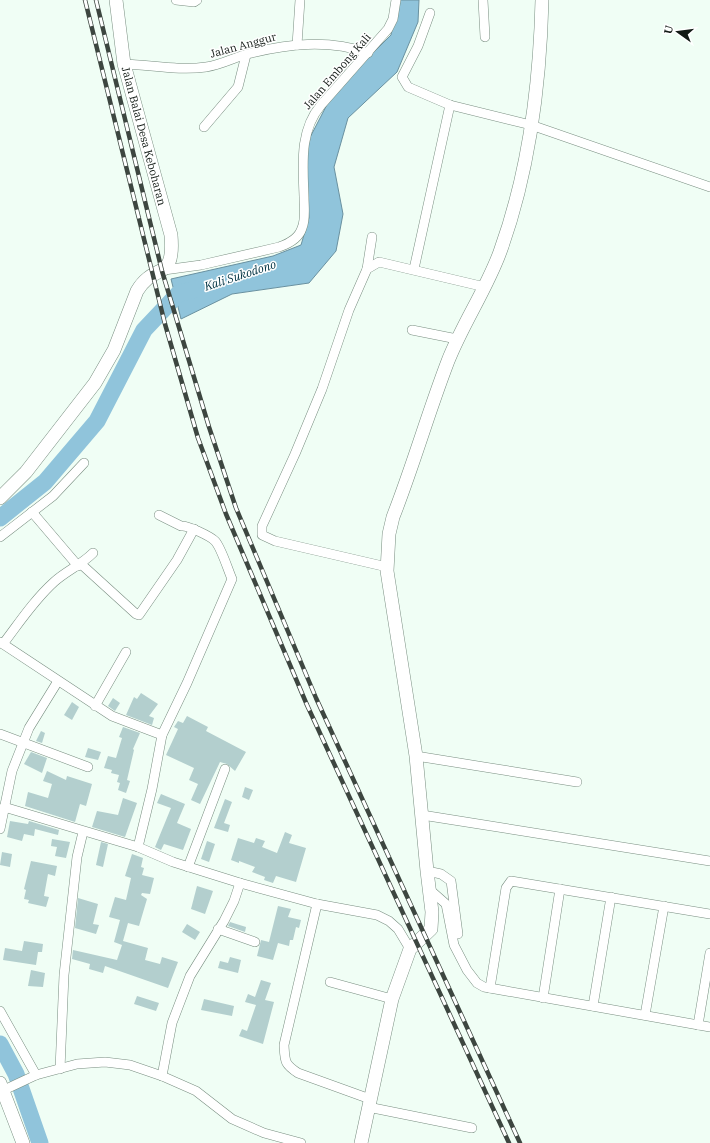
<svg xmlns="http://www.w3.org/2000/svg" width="710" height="1143" font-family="'IBM Plex Serif',serif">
<rect width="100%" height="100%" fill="#f0fef5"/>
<path fill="#90c4db" stroke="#6a91a0" d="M398,0H419L418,22L397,72L348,118L334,167L343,214L336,251L309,283L232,294L181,319L171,279L273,256L301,245L309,218L304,149L333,93L391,35Z"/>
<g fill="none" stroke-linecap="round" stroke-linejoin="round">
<g stroke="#90c4db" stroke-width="17">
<path d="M0,518L45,482L97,421L144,330L178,294L195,289"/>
<path d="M0,1044L16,1074L40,1143"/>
</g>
</g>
<g fill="#b3cfce">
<path d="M141,693L158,704L149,716L154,718L152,725L126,715L134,697L137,699Z"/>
<path d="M113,698L120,703L115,711L108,706Z"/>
<path d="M72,702L79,707L72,720L64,715Z"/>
<path d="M187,716L208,727L206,731L246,752L235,771L227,764L220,762L200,804L191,800L198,784L189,780L194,768L166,755L178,729L174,727L178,721L183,723Z"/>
<path d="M123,727L140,733L133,749L134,750L127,780L130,781L126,793L118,790L120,783L117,782L119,775L111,773L112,770L104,768L108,756L116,758L122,738L119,737Z"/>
<path d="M41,731L45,733L42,743L36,741Z"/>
<path d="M88,748L101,752L98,760L85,757Z"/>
<path d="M31,752L47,758L42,773L24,764Z"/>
<path d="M47,771L66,780L67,776L92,784L86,806L80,804L75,822L25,806L28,792L48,798L52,784L43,781Z"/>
<path d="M245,787L253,790L249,800L242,797Z"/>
<path d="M161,794L185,804L177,823L191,829L183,850L164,844L161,850L155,847L171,808L157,803Z"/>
<path d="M123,798L137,803L125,837L92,827L97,811L118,815Z"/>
<path d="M225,799L232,802L224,823L230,825L228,832L214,828Z"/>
<path d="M10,821L28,824L29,821L59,830L58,835L35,829L34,836L24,834L22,841L7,837Z"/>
<path d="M285,832L292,835L289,843L306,848L296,882L276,876L273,883L264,880L265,877L252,872L255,867L239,861V863L231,860L238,838L254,843L256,838L265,841L262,847L277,853Z"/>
<path d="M52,839L70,842L66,858L55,856L57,847L51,846Z"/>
<path d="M207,841L215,844L209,862L201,859Z"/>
<path d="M101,842L108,844L103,867L96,865Z"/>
<path d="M2,852L12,854L10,867L0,865Z"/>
<path d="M132,854L143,858L141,867L144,868L142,875L154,878L150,894L142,893L141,895L147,899L139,926L128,923L123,941L148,948L145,960L160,964L162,957L178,962L168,988L105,966L103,973L89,969L90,964L72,959L73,950L117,960L122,945L114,942L120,920L109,917L115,897L126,900L131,878L125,876Z"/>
<path d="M31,861L57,866L55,876L48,874L44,896L49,897L46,907L28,903L29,900L24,899L26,890L24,889Z"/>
<path d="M197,886L213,891L205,914L191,909Z"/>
<path d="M78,898L98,904L93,924L99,925L96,934L75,928Z"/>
<path d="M278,906L291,909L288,917L301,920L299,928L296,927L293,940H290L289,946L278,943L273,960L257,956L261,940L269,942Z"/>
<path d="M230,922L246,927L245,932L228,926Z"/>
<path d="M187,924L200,932L195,940L182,932Z"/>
<path d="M24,941L43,944L42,952H38L36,965L3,960L5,948L22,951Z"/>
<path d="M230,957L241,960L238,973L218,968L220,961L228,963Z"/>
<path d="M31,970L45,973L43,987L28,986Z"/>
<path d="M261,980L271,983L265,1000L274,1002L263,1044L239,1036L242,1029L247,1031L256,1005L245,1002L248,994L255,997Z"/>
<path d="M137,996L159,1003L156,1011L134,1004Z"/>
<path d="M204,999L234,1006L232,1016L201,1010Z"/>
</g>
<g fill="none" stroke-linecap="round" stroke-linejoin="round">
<defs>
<g id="street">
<path d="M176,0L194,2L197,0"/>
<path d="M483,0L485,37"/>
<path d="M430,13L418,46L402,77L408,87L450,105L531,125L710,187"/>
<path d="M297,45L300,0"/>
<path d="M124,64C151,65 180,71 206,67C221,65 233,58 247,54C287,44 328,39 368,53"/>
<path d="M204,127L238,87L246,55"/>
<path d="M367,269L372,237"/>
<path d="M414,269L450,105"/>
<path d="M164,270L201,265L279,247C288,244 299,238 302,228C306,219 304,207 304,197C303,165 299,131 321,105L388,29L393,19L396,0"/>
<path d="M412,330L457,339"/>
<path d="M32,512L78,566"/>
<path d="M0,537L53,496L84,463"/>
<path d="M81,564L136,614L139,615L177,560L194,529"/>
<path d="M387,567L275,541L262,535V526L295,454L322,389L349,310L367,269L379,262L485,287"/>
<path d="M0,642L112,716L162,735"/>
<path d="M3,644C19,623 34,600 54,582C66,571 81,565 93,553"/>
<path d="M95,706L126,652"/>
<path d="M0,734L88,767"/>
<path d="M416,756L577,782"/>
<path d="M4,807L138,847L173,862L240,883L317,904L377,915L389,921L398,929L410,949"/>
<path d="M422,815L710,861"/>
<path d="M0,829L12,771L29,728L58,681"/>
<path d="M138,847L152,789L162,735L187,683L232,579C228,570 221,547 215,541C210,536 187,525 181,526L159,515"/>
<path d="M188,867L225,769"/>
<path d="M427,871L441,874L451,881L458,934"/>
<path d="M429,889L446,904L454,945L467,970L477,983L484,987L710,1027"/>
<path d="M317,904L284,1045C285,1061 284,1064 298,1073L370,1099"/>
<path d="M218,929L255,942"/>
<path d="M330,982L392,999"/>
<path d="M490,988L506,888L511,881L710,914"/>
<path d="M543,998L560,889"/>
<path d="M593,1006L611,897"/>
<path d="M0,1011L36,1075"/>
<path d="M645,1015L664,906"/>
<path d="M698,1025L710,953"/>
<path d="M60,1069L64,975L77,857L83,832"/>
<path d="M162,1076L172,1023L190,976L224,921L234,901L240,883"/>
<path d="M4,1090L36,1075L77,1064L105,1062L130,1065L162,1076L196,1091L232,1119L264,1133L301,1143"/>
<path d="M368,1107L472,1128"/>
</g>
<g id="secondary">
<path d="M0,498L26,472L95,383L114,350L137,291C155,261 175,283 171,235L124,64L116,0"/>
<path d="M0,1083L23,1143"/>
<path d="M361,1143L392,999L410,949L431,929L432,912L427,871L416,756L387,571L389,534L393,517C413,466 428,413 448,361C463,323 486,290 500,252C529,172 540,85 542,0"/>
</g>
</defs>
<use href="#street" stroke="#798e81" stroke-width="10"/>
<use href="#secondary" stroke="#798e81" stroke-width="14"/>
<use href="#street" stroke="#fff" stroke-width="9"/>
<use href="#secondary" stroke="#fff" stroke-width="13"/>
<defs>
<g id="rail">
<path d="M85,0L165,324L198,438L226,514L307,705L509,1143"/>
<path d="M96,0L162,271L209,427L236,508L316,698L520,1143"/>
</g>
</defs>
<use href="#rail" stroke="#3d4640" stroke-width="4.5"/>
<use href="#rail" stroke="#fff" stroke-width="3" stroke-dasharray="9" stroke-linecap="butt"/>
</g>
<g text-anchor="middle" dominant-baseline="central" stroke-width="3" stroke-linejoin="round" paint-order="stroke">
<g font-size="11" fill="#121a15" stroke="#fff">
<text transform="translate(243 45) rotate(-15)">Jalan Anggur</text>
<text transform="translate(337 71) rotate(-49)">Jalan Embong Kali</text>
<text transform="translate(144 136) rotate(75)">Jalan Balai Desa Keboharan</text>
</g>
<g font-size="12" font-style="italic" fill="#013242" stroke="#fff">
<text transform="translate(240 275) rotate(-18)">Kali Sukodono</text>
</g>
</g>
<g transform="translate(678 32) rotate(284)" stroke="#ffffff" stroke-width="3" paint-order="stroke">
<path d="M0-3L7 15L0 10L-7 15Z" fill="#121a15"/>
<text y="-6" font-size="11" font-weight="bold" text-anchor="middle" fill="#121a15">U</text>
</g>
</svg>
